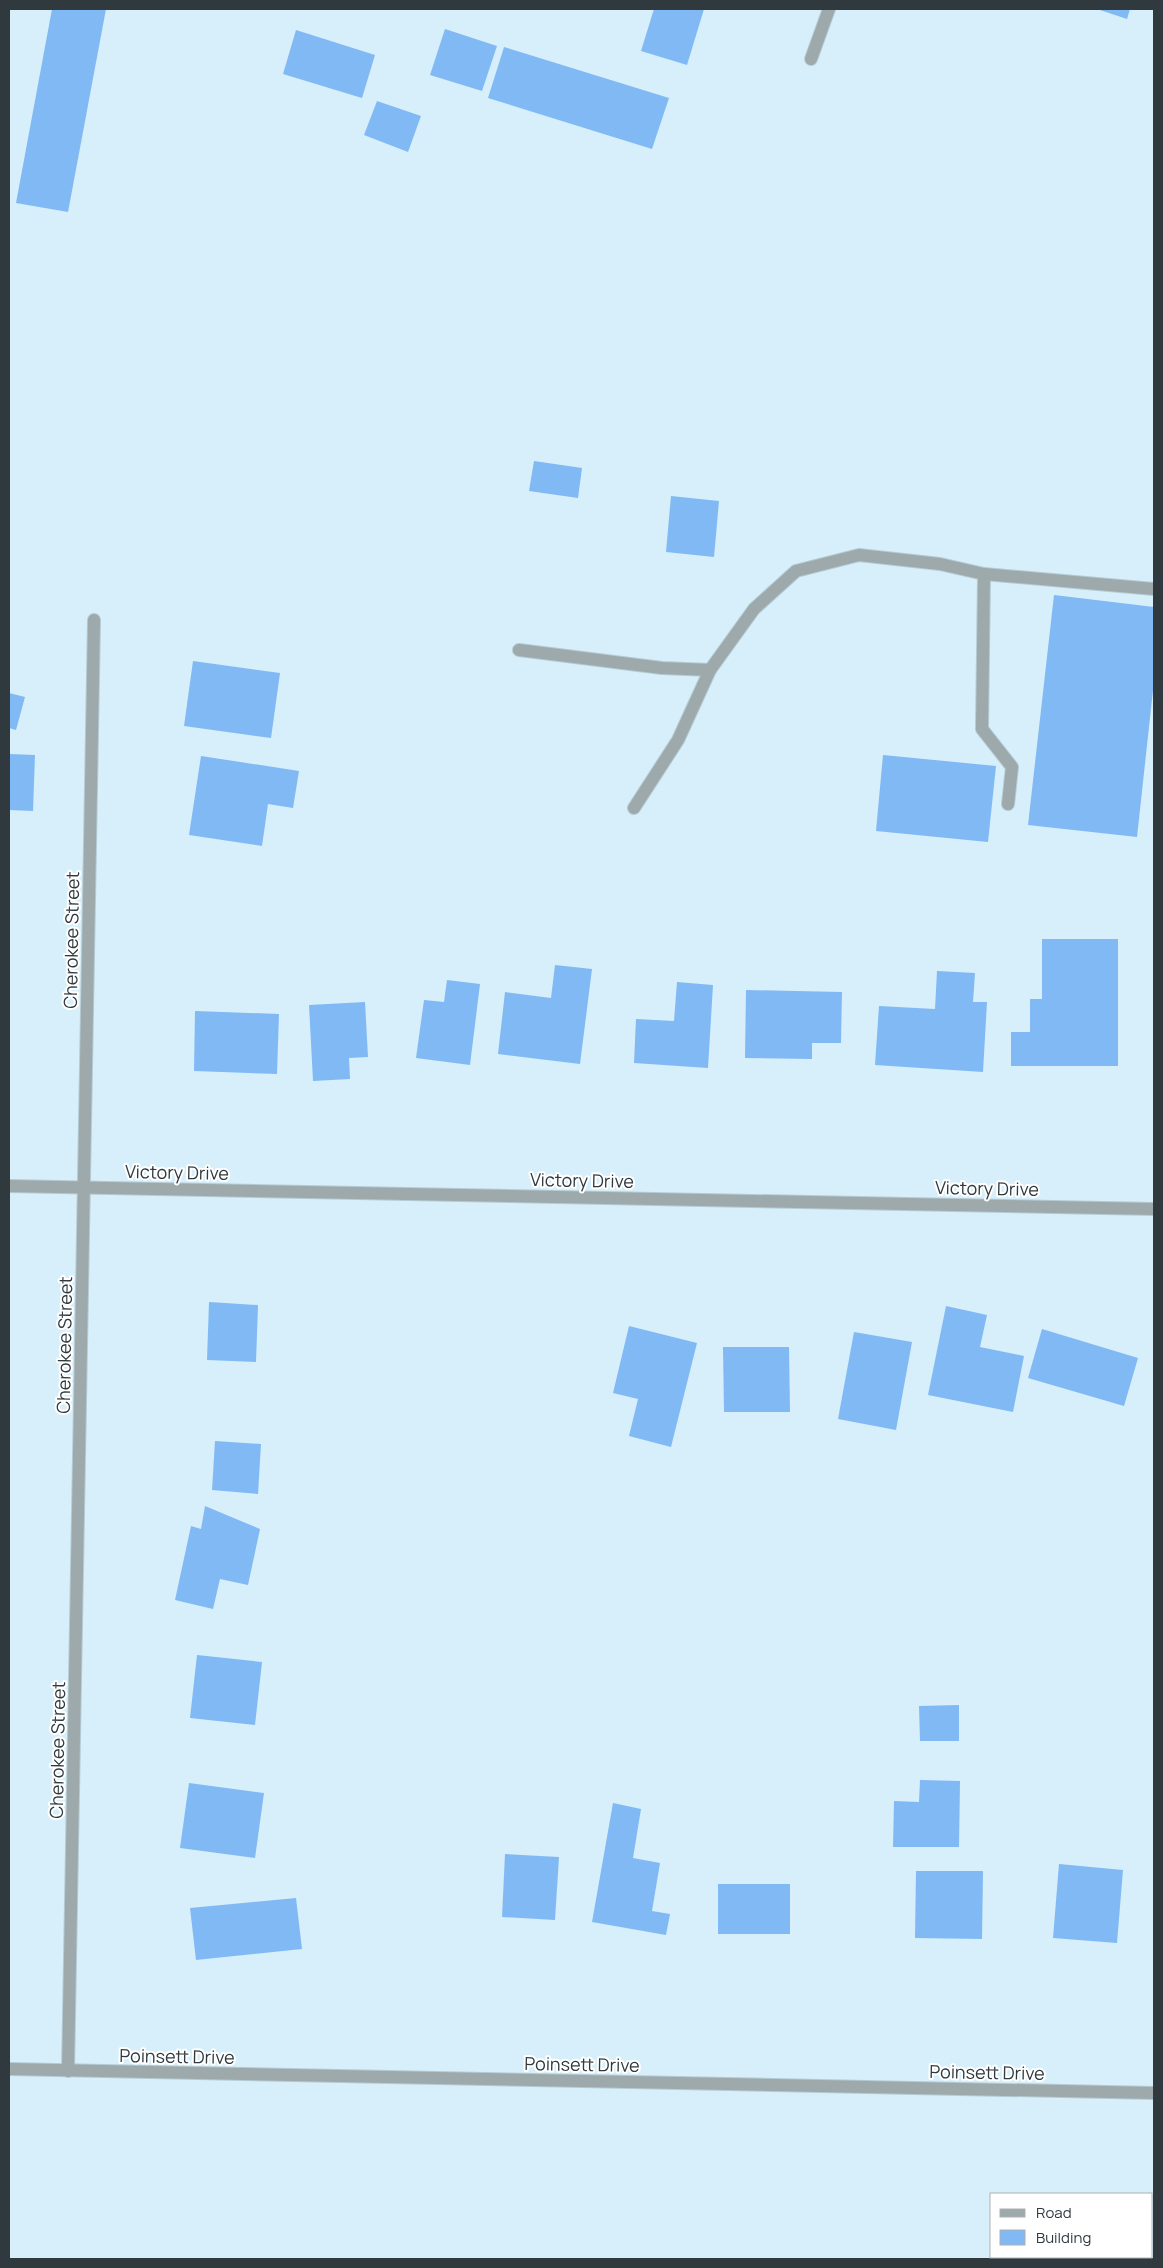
<svg xmlns="http://www.w3.org/2000/svg" width="1163" height="2268" font-family="Manrope,sans-serif">
<rect width="100%" height="100%" fill="#d6effa"/>
<g fill="#81b9f4">
<path d="M52,9H106L68,212L16,203Z"/>
<path d="M654,9H704L687,65L641,51Z"/>
<path d="M1097,9H1130L1127,19Z"/>
<path d="M445,29L497,46L482,91L430,75Z"/>
<path d="M296,30L375,55L362,98L283,74Z"/>
<path d="M504,47L669,98L652,149L488,98Z"/>
<path d="M377,101L421,116L408,152L364,135Z"/>
<path d="M534,461L582,468L578,498L529,491Z"/>
<path d="M671,496L719,501L714,557L666,552Z"/>
<path d="M1054,595L1154,607V681L1137,837L1028,825Z"/>
<path d="M193,661L280,673L271,738L184,726Z"/>
<path d="M9,693L25,697L16,730L9,728Z"/>
<path d="M9,754L35,755L33,811L9,810Z"/>
<path d="M883,755L996,766L988,842L876,831Z"/>
<path d="M201,756L299,771L293,808L268,804L262,846L189,835Z"/>
<path d="M1042,939H1118V1066H1011V1032H1030V999H1042Z"/>
<path d="M555,965L592,969L580,1064L498,1054L505,992L551,998Z"/>
<path d="M937,971L975,973L973,1002H987L983,1072L875,1065L879,1006L935,1009Z"/>
<path d="M447,980L480,984L470,1065L416,1058L424,1000L444,1002Z"/>
<path d="M677,982L713,985L708,1068L634,1063L636,1019L674,1021Z"/>
<path d="M746,990L842,992L841,1043H812V1059L745,1058Z"/>
<path d="M365,1002L368,1057L349,1058L350,1079L313,1081L309,1005Z"/>
<path d="M195,1011L279,1014L277,1074L194,1071Z"/>
<path d="M209,1302L258,1305L256,1362L207,1360Z"/>
<path d="M946,1306L987,1315L980,1347L1024,1356L1013,1412L928,1395Z"/>
<path d="M629,1326L697,1343L671,1447L629,1436L638,1399L613,1393Z"/>
<path d="M1042,1329L1138,1358L1124,1406L1028,1378Z"/>
<path d="M854,1332L912,1342L896,1430L838,1419Z"/>
<path d="M723,1347H789L790,1412H724Z"/>
<path d="M215,1441L261,1444L258,1494L212,1490Z"/>
<path d="M205,1506L260,1529L248,1585L220,1579L213,1609L175,1600L191,1526L201,1529Z"/>
<path d="M197,1655L262,1662L255,1725L190,1718Z"/>
<path d="M959,1705V1741H920L919,1706Z"/>
<path d="M920,1780L960,1781L959,1847H893L894,1801L919,1802Z"/>
<path d="M189,1783L264,1793L255,1858L180,1848Z"/>
<path d="M613,1803L641,1809L633,1858L660,1863L652,1911L670,1914L666,1935L592,1922Z"/>
<path d="M505,1854L559,1857L555,1920L502,1917Z"/>
<path d="M1059,1864L1123,1870L1117,1943L1053,1938Z"/>
<path d="M916,1871H983L982,1939L915,1938Z"/>
<rect x="718" y="1884" width="72" height="50"/>
<path d="M296,1898L302,1949L196,1960L190,1908Z"/>
</g>
<g fill="none" stroke-linecap="round" stroke-linejoin="round">
<defs>
<g id="minor">
<path d="M811,59L829,9"/>
<path d="M519,650L662,668L710,670"/>
<path d="M1008,804L1012,767L982,729L984,574L1154,589"/>
<path d="M634,808L678,740L710,670L754,609L796,571L859,555L940,564L984,574"/>
<path d="M9,1186L1154,1209"/>
<path d="M9,2069L1154,2093"/>
<path d="M68,2071L94,620"/>
</g>
</defs>
<use href="#minor" stroke="#b5cbd4" stroke-width="14"/>
<use href="#minor" stroke="#9da9aa" stroke-width="12"/>
</g>
<g text-anchor="middle" dominant-baseline="central" stroke-width="4" stroke-linejoin="round" paint-order="stroke">
<g font-size="18" fill="#303a3e" stroke="#fff">
<text transform="translate(71 940) rotate(-89)">Cherokee Street</text>
<text transform="translate(177 1172) rotate(1)">Victory Drive</text>
<text transform="translate(582 1180) rotate(1)">Victory Drive</text>
<text transform="translate(987 1188) rotate(1)">Victory Drive</text>
<text transform="translate(64 1345) rotate(-89)">Cherokee Street</text>
<text transform="translate(57 1750) rotate(-89)">Cherokee Street</text>
<text transform="translate(177 2056) rotate(1)">Poinsett Drive</text>
<text transform="translate(582 2064) rotate(1)">Poinsett Drive</text>
<text transform="translate(987 2072) rotate(1)">Poinsett Drive</text>
</g>
</g>
<rect width="1163" height="2268" fill="none" stroke="#303a3e" stroke-width="20"/>
<rect x="990" y="2193" width="162" height="65" fill="#ffffff" stroke="#acb0b2"/>
<rect x="1000" y="2209" width="25" height="8" fill="#9da9aa" stroke="#acb0b2"/>
<text x="1036" y="2218" font-size="15" fill="#303a3e">Road</text>
<rect x="1000" y="2230" width="25" height="15" fill="#81b9f4" stroke="#acb0b2"/>
<text x="1036" y="2243" font-size="15" fill="#303a3e">Building</text>
</svg>
